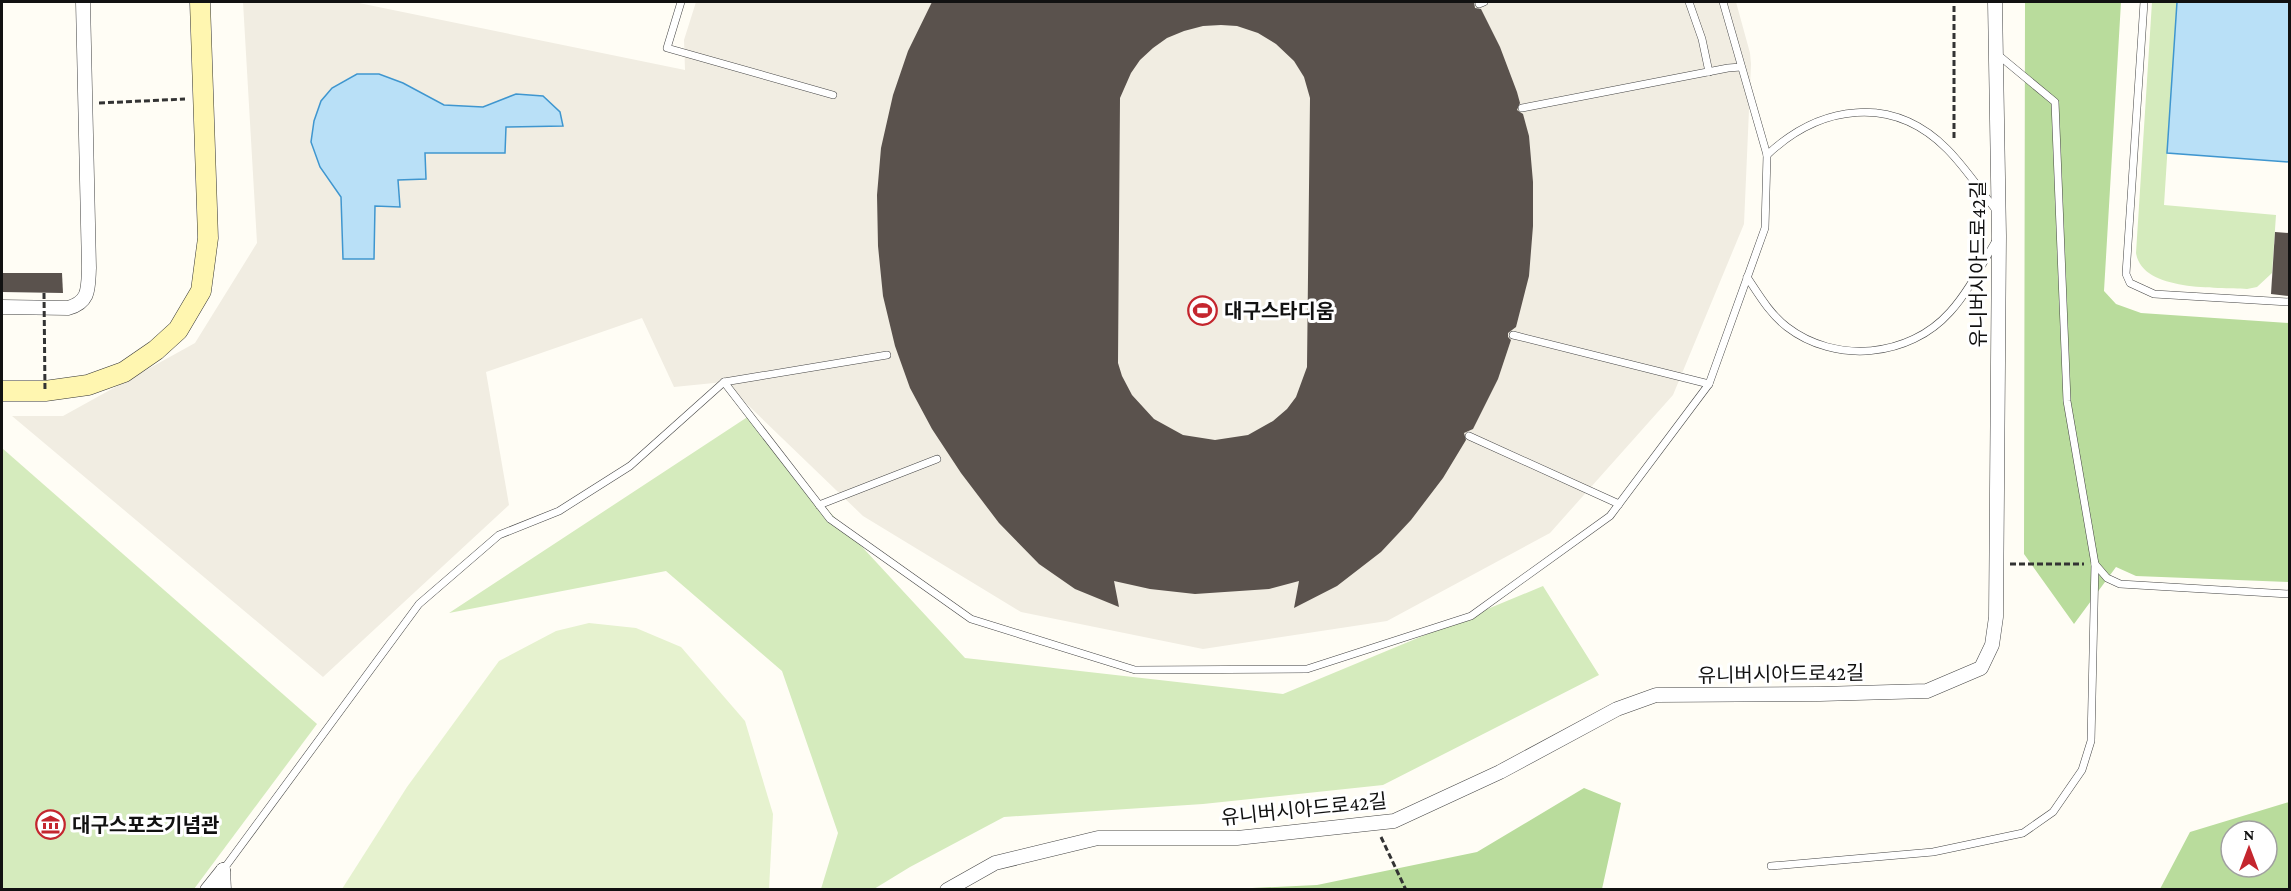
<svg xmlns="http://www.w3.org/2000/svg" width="2291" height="891" font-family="'Crimson Pro','Noto Sans KR',serif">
<rect width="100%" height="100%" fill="#fffdf5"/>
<g fill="#d5ebbd">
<path d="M2152,2H2177L2164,205L2276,215L2272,273L2257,287L2247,289C2217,287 2142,292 2136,253Z"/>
<path d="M749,416L827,509L965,658L1283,694L1543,586L1599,675L1383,785L1203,804L1004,817L910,867L874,889H821L838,833L782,671L666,571L449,613Z"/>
<path d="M2,448L317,724L194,889H2Z"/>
</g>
<g fill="#b9dc9c" fill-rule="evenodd">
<path d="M2025,2H2121L2104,291L2116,304L2141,313L2289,323V582L2136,576L2116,567L2074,624L2024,554Z"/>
<path d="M1584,788L1621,803L1602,889H1232L1317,885L1477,852Z"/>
<path d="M2289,802V889H2160L2190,832ZM2231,831H2267V867H2231Z"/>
</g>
<path fill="#e6f2cf" d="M589,623L636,628L681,647L745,721L773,814L769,889H342L407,787L499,661L556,631Z"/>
<path fill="#f1ede2" d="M243,2H354L685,70L684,40L696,2H1736L1750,53L1751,64L1744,224L1673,395L1550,533L1387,621L1203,649L1021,612L863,516L724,382L674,387L642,318L486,372L509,505L323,677L12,416H63L195,343L257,243Z"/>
<g fill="#b9e0f7" stroke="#3f96cf" stroke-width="1.5">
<path d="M2177,2H2289V162L2167,153Z"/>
<path d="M357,74H379L403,83L444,105L483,107L516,94L543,96L560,112L563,126L506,127L505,153H425L426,179L398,180L400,207L375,206L374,259H343L341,197L320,167L311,142L314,121L321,101L332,88Z"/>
</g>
<g fill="#5a524d" fill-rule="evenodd">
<path d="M932,2H1474L1475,8L1481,9L1500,47L1517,92L1520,103L1517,110L1523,114L1529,136L1533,182V226L1529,276L1516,327L1508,333V337L1511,340L1498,379L1473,429L1464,433L1466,440L1443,478L1411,520L1381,552L1337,586L1294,608L1299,581L1269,589L1195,594L1150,589L1114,581L1119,607L1075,589L1039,564L999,523L961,473L932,429L910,388L895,346L883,296L878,246L877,195L881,148L893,95L908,51ZM1221,25L1237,26L1258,33L1276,44L1294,61L1304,77L1310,98L1307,367L1296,397L1287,409L1273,421L1248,435L1215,440L1183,435L1154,419L1132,395L1122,376L1118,363L1120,98L1131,73L1140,60L1153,48L1167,38L1184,31L1203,26Z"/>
<path d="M2275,232L2289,233V296L2271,294Z"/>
<path d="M2,273H62L63,293L2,292Z"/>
</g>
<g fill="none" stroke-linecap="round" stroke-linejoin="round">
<defs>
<g id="lane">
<path d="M681,2L667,48L833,95"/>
<path d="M1689,2L1702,39L1709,72"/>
<path d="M2144,2L2126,274L2130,283L2154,294L2290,302"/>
<path d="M1479,4L1484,2"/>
<path d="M1522,108L1728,68L1741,67"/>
<path d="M1767,155C1820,105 1892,94 1947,149C1965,167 1980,190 1996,210"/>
<path d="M1747,277C1759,295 1770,314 1787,327C1835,364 1909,358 1950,312C1969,291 1982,264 1997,239"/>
<path d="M1513,335L1709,384"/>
<path d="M724,382L830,519L971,619L1135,670L1307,669L1471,616L1610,516L1709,384L1765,228L1767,155L1723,2"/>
<path d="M1469,436L1619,504"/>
<path d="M819,505L937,459"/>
<path d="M2095,564L2107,578L2120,584L2290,594"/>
<path d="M1771,866L1933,852L2023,833L2053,812L2082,770L2091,741L2095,564L2067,401L2055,102L1997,54"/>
<path d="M223,870L419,604L499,535L559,511L630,466L724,382L887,355"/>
</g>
<g id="street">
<path d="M2,307L68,308C90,302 88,288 89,268L83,2"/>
<path d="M223,870L224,890"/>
<path d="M207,890L223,870"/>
<path d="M947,890L995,863L1098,838H1237L1394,821L1500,772L1617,709L1656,695L1820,694L1927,691L1981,668L1992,645L1996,617L1999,236L1995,2"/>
</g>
<path id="secondary" d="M2,391H45L88,385L124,372L156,350L178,330L201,291L208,238L200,2"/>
</defs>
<use href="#lane" stroke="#444" stroke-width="8"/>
<use href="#street" stroke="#444" stroke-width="15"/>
<use href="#secondary" stroke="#333" stroke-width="21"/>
<g stroke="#333" stroke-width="3" stroke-dasharray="6 3" stroke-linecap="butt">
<path d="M99,103L185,99"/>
<path d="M1954,138V2"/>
<path d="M2010,564H2084"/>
<path d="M1381,837L1406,890"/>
</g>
<use href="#lane" stroke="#fff" stroke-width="7"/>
<use href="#street" stroke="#fff" stroke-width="14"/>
<use href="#secondary" stroke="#fff6b0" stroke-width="20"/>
<path stroke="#333" stroke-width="3" stroke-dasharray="6 3" stroke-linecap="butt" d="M44,293L45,391"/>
</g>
<defs>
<symbol id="stadium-ring" viewBox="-11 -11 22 22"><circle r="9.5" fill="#fff" stroke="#c4262e" stroke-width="1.5"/><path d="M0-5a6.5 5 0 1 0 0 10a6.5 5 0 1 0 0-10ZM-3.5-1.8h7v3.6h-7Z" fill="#c4262e"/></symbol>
<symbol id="museum-ring" viewBox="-11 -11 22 22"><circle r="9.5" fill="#fff" stroke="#c4262e" stroke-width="1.5"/><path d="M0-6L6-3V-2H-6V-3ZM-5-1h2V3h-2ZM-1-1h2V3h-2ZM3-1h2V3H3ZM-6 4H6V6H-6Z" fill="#c4262e"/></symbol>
</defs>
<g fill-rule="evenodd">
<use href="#stadium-ring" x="1186" y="294" width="33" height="33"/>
<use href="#museum-ring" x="34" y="808" width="33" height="33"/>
</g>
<g text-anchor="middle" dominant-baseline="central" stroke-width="6" stroke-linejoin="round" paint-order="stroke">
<g font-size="20" fill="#111" stroke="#fff">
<text transform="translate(1978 264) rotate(-90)">유니버시아드로42길</text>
<text transform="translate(1781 674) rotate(-1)">유니버시아드로42길</text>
<text transform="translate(1304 809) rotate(-6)">유니버시아드로42길</text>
</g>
<g font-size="20" font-weight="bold" fill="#111" stroke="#fff" text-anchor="start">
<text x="1224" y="311">대구스타디움</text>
<text x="72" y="825">대구스포츠기념관</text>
</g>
</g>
<rect width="2291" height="891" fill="none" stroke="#111111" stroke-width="6"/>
<g transform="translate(2249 849)"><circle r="28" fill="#ffffff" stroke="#a0a0a0" stroke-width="1.5"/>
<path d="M0-4.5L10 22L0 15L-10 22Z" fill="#c4262e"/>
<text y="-9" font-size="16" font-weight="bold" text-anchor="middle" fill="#111111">N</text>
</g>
</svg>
